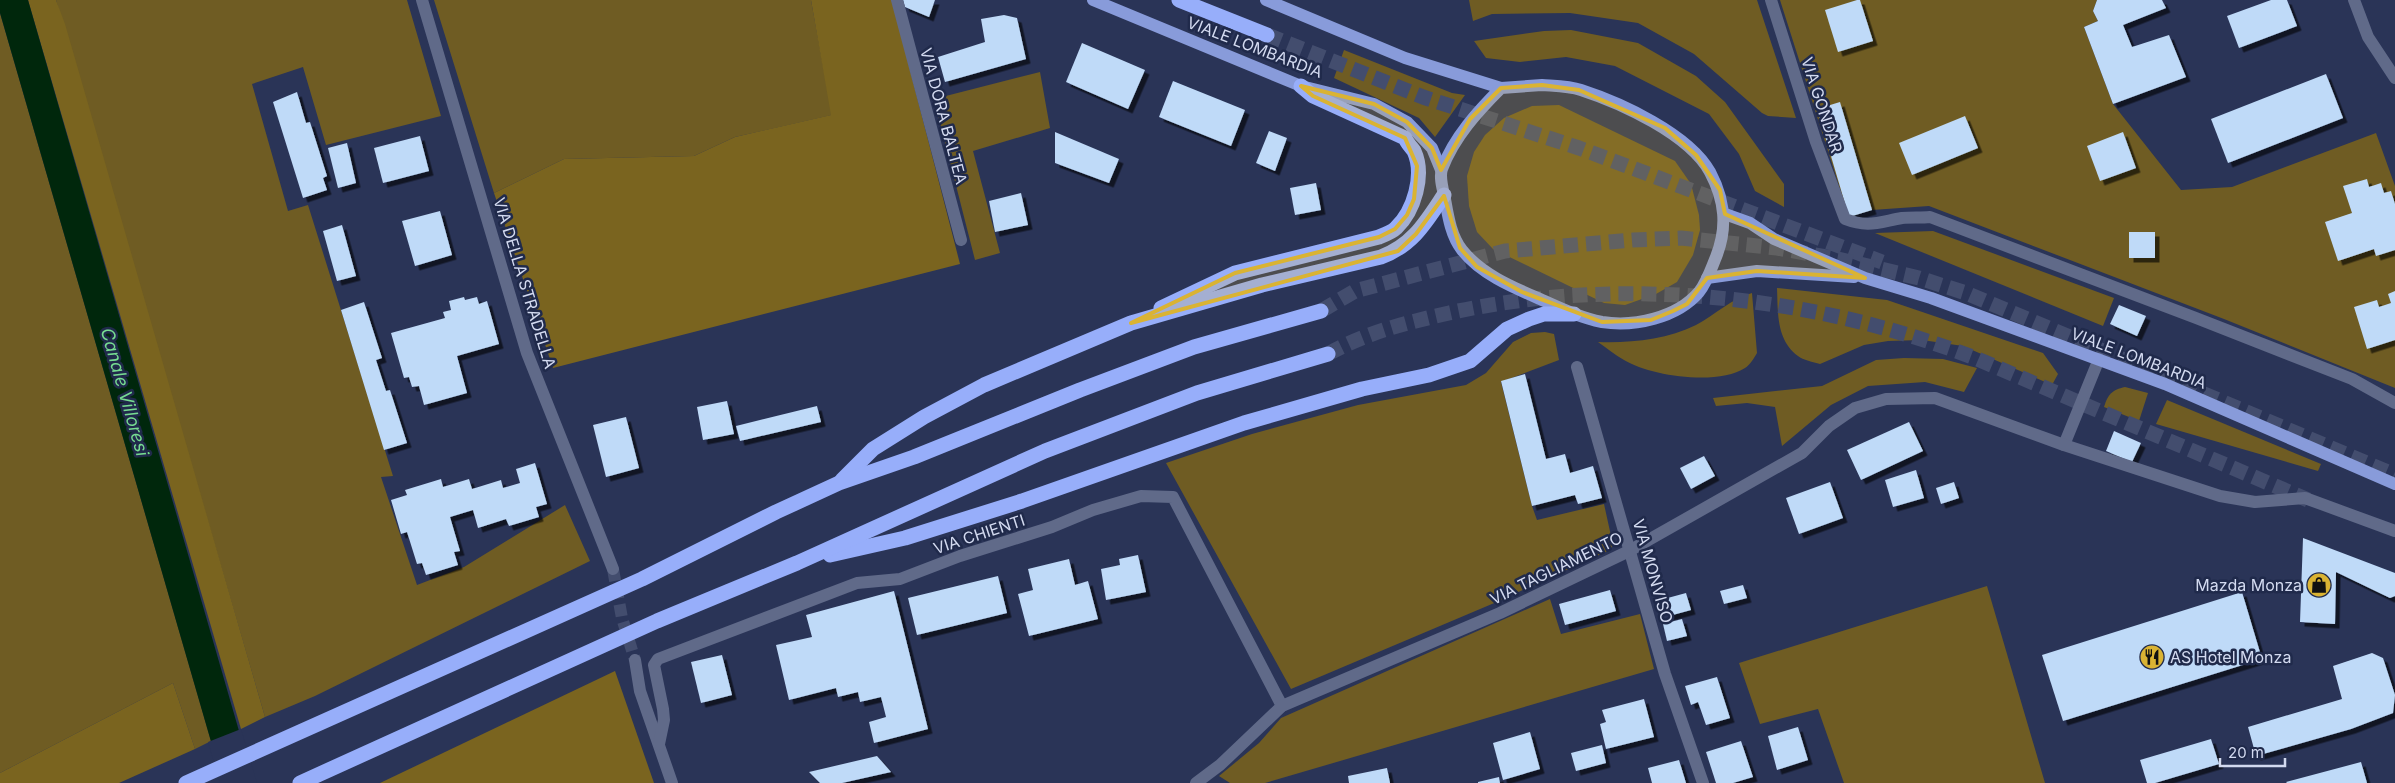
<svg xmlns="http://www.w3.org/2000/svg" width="2395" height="783" font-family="Inter,sans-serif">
<defs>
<filter id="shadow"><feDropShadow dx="4.5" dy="4.5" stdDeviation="0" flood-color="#0009"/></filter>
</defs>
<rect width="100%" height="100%" fill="#2a3457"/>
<g fill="#6f5c23">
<path d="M56,0H407L441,116L326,145L303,67L252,84L288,211L308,205L393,476L381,477L417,585L464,567L565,505L590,561L315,696L265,717Z"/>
<path d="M434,0H811L832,115L735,137L694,156L564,159L494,193Z"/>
<path d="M1469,0H1757L1796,118L1768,116L1762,113L1694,54L1638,23L1570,13L1492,14L1473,21Z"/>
<path d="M1780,0H2097L2093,11L2098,21L2084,27L2113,104L2181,190L2232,187L2376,133L2395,186V388L2224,319L1929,206L1872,210L1849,217Z"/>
<path d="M0,13L211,741L195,749L173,683L0,773Z"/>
<path d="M1571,30L1638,43L1696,76L1725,102L1784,184V207L1755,191L1739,154L1709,114L1615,66L1566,57L1520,62L1486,58L1474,41L1544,31Z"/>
<path d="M1344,50L1452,93L1465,95L1435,137L1419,118L1334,78Z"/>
<path d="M1040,72L1050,128L973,151L1000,253L975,260L934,99Z"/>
<path d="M1559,105L1675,161L1691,184L1699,215L1700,230L1693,255L1677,282L1656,294L1625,305L1604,303L1493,249L1477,232L1469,206L1467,176L1474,152L1485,135L1504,118L1532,106Z"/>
<path d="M1933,231L2114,298L2103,326L1875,233Z"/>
<path d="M1777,288L1887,300L2043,353L2058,374L2052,385L1963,346L1922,340L1888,341L1864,345L1820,364C1813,362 1803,360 1798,356C1776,340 1778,312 1777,288Z"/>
<path d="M1752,293L1757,353C1754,358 1750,365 1745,368C1718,386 1650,376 1624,360C1615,355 1607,348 1598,342C1631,343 1666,340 1696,325C1715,315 1732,298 1752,293Z"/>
<path d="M1545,332L1554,334L1559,360L1501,382L1532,506L1537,520L1604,504L1613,545L1610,550L1499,601L1291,689L1166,463L1252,434L1358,405L1466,385L1486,373L1513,342L1531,333Z"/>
<path d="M1904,358L1943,359L1977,368L1964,392L1925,382L1868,386L1831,405L1782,446L1775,407L1747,403L1716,406L1713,398L1822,386L1876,360Z"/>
<path d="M2125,387L2148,393L2139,421L2104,407C2108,394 2112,390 2125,387Z"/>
<path d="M2167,400L2321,464L2318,471L2156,424Z"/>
<path d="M1987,586L2045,783H1844L1818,709L1760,724L1739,663Z"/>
<path d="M1550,599L1561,634L1640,614L1654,669L1265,783H1230L1219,776L1259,743L1281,718Z"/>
</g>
<g fill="#7a641f">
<path d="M28,0H56L65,24L265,717L241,729Z"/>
<path d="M811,0H892L960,264L553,368L494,193L564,159L694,156L735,137L831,115Z"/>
<path d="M615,671L654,783H380Z"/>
<path d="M173,683L195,749L119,783H0V773Z"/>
</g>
<path fill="#00270c" d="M0,0H28L254,783H223L0,13Z"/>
<path fill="#2a3457" d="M241,729L257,783H220L208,742Z"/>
<g fill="#bfdaf8" filter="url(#shadow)">
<path d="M903,0H935L929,17L905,7Z"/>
<path d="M1857,0H1860L1873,41L1838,52L1825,10Z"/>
<path d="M2097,0H2162L2166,8L2123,25L2132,47L2169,35L2186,77L2113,104L2084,27L2098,21L2093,11Z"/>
<path d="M2271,0H2287L2297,26L2239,48L2227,16Z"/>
<path d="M1004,15L1017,18L1026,59L945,82L938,57L985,42L981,19Z"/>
<path d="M1082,43L1145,70L1128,109L1066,82Z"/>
<path d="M2326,74L2343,118L2228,163L2211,119Z"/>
<path d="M1173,81L1245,110L1231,146L1159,117Z"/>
<path d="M297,92L306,123L310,122L327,176L323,178L327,190L303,198L273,102Z"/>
<path d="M1840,102L1872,210L1849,217L1817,109Z"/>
<path d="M1965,116L1978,148L1912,175L1899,143Z"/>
<path d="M1269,131L1287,138L1275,171L1256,163Z"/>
<path d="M1055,132L1119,159L1109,183L1055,163Z"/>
<path d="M2123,132L2136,168L2100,181L2087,146Z"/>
<path d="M420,136L429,171L383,183L374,148Z"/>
<path d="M347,143L356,183L338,188L328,148Z"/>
<path d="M2367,179L2369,187L2381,183L2384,193L2391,191L2395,204V250L2376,256L2374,249L2338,261L2325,222L2352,213L2343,186Z"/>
<path d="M1316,183L1321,210L1295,215L1290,188Z"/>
<path d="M1021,193L1028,225L995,232L989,201Z"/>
<path d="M440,211L452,255L415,266L402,221Z"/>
<path d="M342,225L356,276L337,281L323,231Z"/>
<rect x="2129" y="232" width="26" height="26"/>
<path d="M2395,291V340L2367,349L2354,307L2377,300L2379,307L2391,303L2388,294Z"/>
<path d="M464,297L465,300L477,297L479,304L487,301L499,344L457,356L467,393L424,405L419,386L412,387L409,377L404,378L391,333L445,318L443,312L451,310L449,301Z"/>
<path d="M364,302L382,358L376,360L386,391L390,390L407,443L384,450L341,310Z"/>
<path d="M2119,305L2146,316L2137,336L2110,324Z"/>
<path d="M1525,374L1546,459L1565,454L1570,473L1593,466L1602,498L1578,504L1575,495L1532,506L1501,381Z"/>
<path d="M727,401L734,434L703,440L697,407Z"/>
<path d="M817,406L821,422L740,441L736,426Z"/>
<path d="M626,417L639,468L606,477L593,425Z"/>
<path d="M1909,422L1923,451L1861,480L1847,450Z"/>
<path d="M2114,431L2141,443L2132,462L2106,451Z"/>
<path d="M1704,456L1715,476L1691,489L1680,468Z"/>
<path d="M535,463L547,504L536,507L539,517L509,526L506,519L478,528L473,510L450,517L460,551L454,552L458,565L426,575L422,563L417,564L407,532L401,534L391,500L407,495L405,490L441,479L443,487L469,479L472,489L501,480L503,488L520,483L516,469Z"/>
<path d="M1916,470L1924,498L1893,507L1885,480Z"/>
<path d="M1830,482L1843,518L1799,534L1786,498Z"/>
<path d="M1954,482L1959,498L1941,504L1936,488Z"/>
<path d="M2303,538L2395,573V596L2390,598L2336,572L2335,624L2300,622Z"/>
<path d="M1138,555L1146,592L1106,600L1101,569L1120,565L1119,559Z"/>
<path d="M1069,559L1075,585L1088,581L1098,619L1029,636L1018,594L1033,590L1028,569Z"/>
<path d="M998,576L1007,613L917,635L908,598Z"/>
<path d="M1743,585L1747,598L1724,604L1720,591Z"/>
<path d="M1610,590L1616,611L1565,625L1559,604Z"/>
<path d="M894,591L928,729L874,743L869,722L886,717L881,697L860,702L858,692L838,697L836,688L789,700L776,645L812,637L806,615Z"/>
<path d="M2242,592L2262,659L2063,721L2042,655Z"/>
<path d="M1686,593L1691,610L1669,616L1664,599Z"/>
<path d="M1682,619L1687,636L1667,641L1663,624Z"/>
<path d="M2372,653L2383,658L2395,695L2393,713L2351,729L2256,756L2248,727L2342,699L2333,666Z"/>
<path d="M722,655L732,695L701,703L691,662Z"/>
<path d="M1717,677L1730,718L1706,725L1698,702L1691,705L1685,686Z"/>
<path d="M1644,699L1654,737L1606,749L1600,724L1606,722L1602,710Z"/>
<path d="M1798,727L1808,760L1777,770L1768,736Z"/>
<path d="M1530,732L1540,769L1503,780L1493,743Z"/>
<path d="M2211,739L2219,764L2155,783H2147L2140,760Z"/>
<path d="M1741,741L1753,777L1733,783H1716L1706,752Z"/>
<path d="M1602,745L1606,763L1576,771L1571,753Z"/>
<path d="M877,756L891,772L842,783H820L809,772Z"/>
<path d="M1679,760L1686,783H1652L1648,768Z"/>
<path d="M2361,762L2367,783H2287L2286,782Z"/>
<path d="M1387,768L1390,783H1349L1348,776Z"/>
<path d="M1499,777L1500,783H1478V782Z"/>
</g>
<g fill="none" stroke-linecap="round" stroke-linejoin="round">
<path stroke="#434d6e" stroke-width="12" stroke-dasharray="12 6" stroke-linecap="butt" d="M613,569L622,618L635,660"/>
<g stroke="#434d6e" stroke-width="15" stroke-dasharray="15 8" stroke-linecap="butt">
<path d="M1267,35L1423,97L1579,148L1882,262"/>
<path d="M1321,311L1355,291L1505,251L1633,240L1681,238L1777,248L1838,259L1919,278L1966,293L2395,475"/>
<path d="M1328,354C1368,332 1405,323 1449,313C1619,275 1813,295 1975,358L2308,500"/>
</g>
<g stroke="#606a89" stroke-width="12">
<path d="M422,0L527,353L613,569"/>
<path d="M897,0L961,240"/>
<path d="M1771,0L1816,142L1845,219C1868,228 1879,222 1902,218C1911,217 1921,218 1930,217L2196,318L2352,379L2395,403"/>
<path d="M2354,0L2368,37L2395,78"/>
<path d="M1577,367L1665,674L1703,783"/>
<path d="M2064,445L2099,359"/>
<path d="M635,660L640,691L672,783"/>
<path d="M659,744L664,720L663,709L654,665L658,659L857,583L900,579L960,556L1052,527L1093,510L1141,496L1173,497L1282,706"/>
<path d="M1196,783L1220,765L1282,706L1500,613L1629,551L1802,453L1829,426L1855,408L1886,399L1935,398L2064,445L2220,496L2255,502L2305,498L2395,531"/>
</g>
<g stroke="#889bda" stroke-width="12">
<path d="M1093,0L1301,86L1374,104L1407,122L1432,148L1441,170"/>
<path d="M1266,0L1405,58L1501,88"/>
<path d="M1542,85C1555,86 1569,86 1581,90C1621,103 1689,134 1710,172C1725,200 1728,227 1716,257C1711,269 1707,282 1699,292C1677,318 1634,327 1602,322C1581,318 1560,308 1540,299C1512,287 1481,274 1462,250C1451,236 1448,216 1445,199C1443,190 1439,177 1442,169C1454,137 1478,111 1501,88Z"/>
<path d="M1725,214L1750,223L1774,239L1865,278L1931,298L2165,384L2395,484"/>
<path d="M1707,278L1757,271L1854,277"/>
</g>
<g stroke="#97aefa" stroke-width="15">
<path d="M1179,0L1267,35"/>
<path d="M1161,308L1235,273L1379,237C1384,235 1392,232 1396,228C1414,211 1425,175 1414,151C1411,147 1407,143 1405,138L1313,96L1301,86"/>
<path d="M842,480L873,449L924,417L984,385L1131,323L1262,285L1381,257C1413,245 1426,222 1444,195"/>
<path d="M830,555L905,538L1022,501L1244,423L1362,389L1429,375L1470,361L1507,329L1529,319L1544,314H1574"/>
<path d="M186,783L642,579L776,512L839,483L914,457L1080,390L1194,347L1321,311"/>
<path d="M300,783L657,621L797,563L1045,451L1197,393L1328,354"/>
</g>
</g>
<path fill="#dab333" fill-opacity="0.2" stroke="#dab333" stroke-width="4" stroke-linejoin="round" d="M1542,85L1579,90L1665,128L1696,155L1720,190L1725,214L1865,278L1757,271L1707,278L1687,304L1673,311L1651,320L1602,322L1522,292L1477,267L1460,248L1444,196L1416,234L1398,251L1131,323L1235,273L1379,237L1395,229L1407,215L1414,199L1417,166L1405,138L1313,96L1301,86L1374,104L1407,122L1432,148L1441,170L1470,119L1501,88Z"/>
<defs>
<symbol id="shop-disc" viewBox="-11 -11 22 22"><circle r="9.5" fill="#dab333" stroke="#202a4b"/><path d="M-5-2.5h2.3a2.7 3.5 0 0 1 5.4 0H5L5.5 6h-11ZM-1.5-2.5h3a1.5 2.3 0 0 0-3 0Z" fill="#111"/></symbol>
<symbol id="restaurant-disc" viewBox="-11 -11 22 22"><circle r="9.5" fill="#dab333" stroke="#202a4b"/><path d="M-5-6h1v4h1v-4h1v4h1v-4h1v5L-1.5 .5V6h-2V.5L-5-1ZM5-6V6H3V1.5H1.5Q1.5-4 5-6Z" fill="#111"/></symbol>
</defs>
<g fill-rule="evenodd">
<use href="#shop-disc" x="2305" y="571" width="28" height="28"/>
<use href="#restaurant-disc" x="2138" y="643" width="28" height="28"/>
</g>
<g text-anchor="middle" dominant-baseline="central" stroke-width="5" stroke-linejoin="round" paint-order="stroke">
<g font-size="16" fill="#d3daf0" stroke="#202a4b">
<text transform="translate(1255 47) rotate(21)">VIALE LOMBARDIA</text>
<text transform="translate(1822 105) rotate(72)">VIA GONDAR</text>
<text transform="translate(944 116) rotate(75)">VIA DORA BALTEA</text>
<text transform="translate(525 283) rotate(73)">VIA DELLA STRADELLA</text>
<text transform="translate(2139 358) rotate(21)">VIALE LOMBARDIA</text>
<text transform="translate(979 534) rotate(-18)">VIA CHIENTI</text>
<text transform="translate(1556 568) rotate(-26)">VIA TAGLIAMENTO</text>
<text transform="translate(1653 571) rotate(74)">VIA MONVISO</text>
</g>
<g font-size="16" fill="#d3daf0" stroke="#202a4b" text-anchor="end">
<text x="2302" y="585">Mazda Monza</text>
<text x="2170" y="657" text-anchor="start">AS Hotel Monza</text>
</g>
<g font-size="18" font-style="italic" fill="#76dc91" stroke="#202a4b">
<text transform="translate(125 392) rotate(74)">Canale Villoresi</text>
</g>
</g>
<path d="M2220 758v8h65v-8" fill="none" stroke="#d3daf0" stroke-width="2.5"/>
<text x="2228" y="758" font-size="15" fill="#d3daf0" stroke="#202a4b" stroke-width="4" paint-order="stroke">20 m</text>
</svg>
